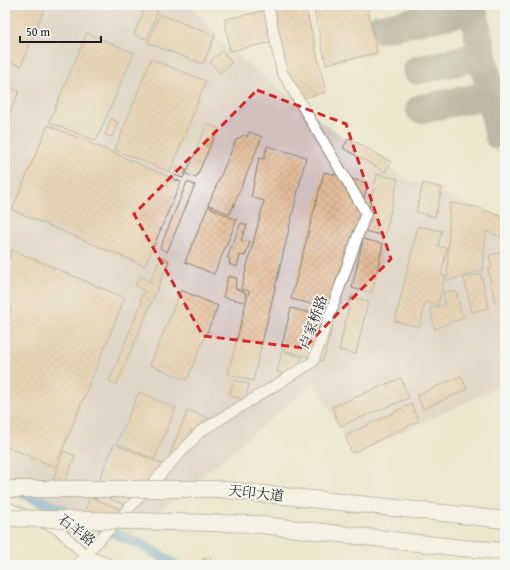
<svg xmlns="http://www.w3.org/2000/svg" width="510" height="570" font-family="'Gentium Book Plus','Noto Serif SC',serif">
<defs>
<pattern id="building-cross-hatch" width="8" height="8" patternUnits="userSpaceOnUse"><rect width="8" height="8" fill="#e3bb97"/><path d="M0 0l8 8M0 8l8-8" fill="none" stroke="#c2a082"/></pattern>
</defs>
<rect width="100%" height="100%" fill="#f6f6f2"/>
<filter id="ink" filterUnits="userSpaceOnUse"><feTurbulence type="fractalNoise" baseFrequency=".025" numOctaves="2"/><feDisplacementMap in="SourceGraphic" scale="8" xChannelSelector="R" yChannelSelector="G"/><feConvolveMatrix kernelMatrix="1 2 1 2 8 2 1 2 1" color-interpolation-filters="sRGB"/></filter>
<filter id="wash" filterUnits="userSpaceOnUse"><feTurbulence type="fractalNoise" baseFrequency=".012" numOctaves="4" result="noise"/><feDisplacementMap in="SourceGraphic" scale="16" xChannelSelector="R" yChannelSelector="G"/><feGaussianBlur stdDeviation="0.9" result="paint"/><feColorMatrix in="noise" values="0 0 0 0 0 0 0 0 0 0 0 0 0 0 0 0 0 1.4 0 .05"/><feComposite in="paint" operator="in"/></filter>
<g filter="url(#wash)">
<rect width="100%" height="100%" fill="#ece7cd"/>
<path fill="#d1bfbd" d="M5,5H191L223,44L324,124L408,180L505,220V384L353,455L315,382L133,534L5,480Z"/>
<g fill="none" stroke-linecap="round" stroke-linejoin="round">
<g stroke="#5fa0d2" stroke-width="11">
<path d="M18,491L78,517"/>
<path d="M101,527L141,544L175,565"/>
</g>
<g stroke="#848274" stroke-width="29">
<path d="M472,5L499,136"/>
<path d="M378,29L473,10"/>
<path d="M417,70L482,56"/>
<path d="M420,109L490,95"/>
</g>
</g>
<g id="blocks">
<g fill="url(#building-cross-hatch)">
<path d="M5,5H46L21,66L5,60Z"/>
<path d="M107,5H126L125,8L120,6L118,10Z"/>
<path d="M146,5H160L147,39L134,35Z"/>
<path d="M293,5H305L326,92L292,101L278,41L230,51L225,19Z"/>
<path d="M313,5H367L377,53L326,64Z"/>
<path d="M160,14L215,36L203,64L148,43Z"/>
<path d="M87,33L134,53L96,141L49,122Z"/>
<path d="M222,51L232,62L220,73L210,62Z"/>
<path d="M151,59L206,81L170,172L115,150Z"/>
<path d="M5,85L19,91L5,125Z"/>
<path d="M111,119L118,122L112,137L105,135Z"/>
<path d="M207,124L218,128L196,178L186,174Z"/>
<path d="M48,125L181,182L145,266L12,210Z"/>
<path d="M249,132L262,137L230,214L208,205L236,140L244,135L247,137Z"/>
<path d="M349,138L391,162L385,172L343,148Z"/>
<path d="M267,146L306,157L253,381L228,374L249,291L241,289L264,201L251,197L259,158L264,159Z"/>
<path d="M177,166L186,170L183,178L174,175Z"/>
<path d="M324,172L368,183L336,310L291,299Z"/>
<path d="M377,174L398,179L385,236L364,231Z"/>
<path d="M187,182L195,185L167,252L160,248Z"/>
<path d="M423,183L442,188L435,217L416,212Z"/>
<path d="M450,203L477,207L505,218V239L486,231L483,270L447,281Z"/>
<path d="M208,207L237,220L214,274L185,262Z"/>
<path d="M241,223L247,225L241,240L250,242L245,256L240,255L237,267L229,264L230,259L227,258Z"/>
<path d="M418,226L442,231L438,246L447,248L441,275L445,276L438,305L425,302L420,327L395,321Z"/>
<path d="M363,239L383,244L372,293L352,288Z"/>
<path d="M12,250L125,298L55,467L5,446V324L11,309L5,306V269Z"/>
<path d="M505,252V301L495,303L488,269L492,268L489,255Z"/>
<path d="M161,257L169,261L117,384L109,381L142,301L140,300L145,291L135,285L140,276L150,282Z"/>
<path d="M481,274L489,308L472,312L464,278Z"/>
<path d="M228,276L237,278L235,288L246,293L244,302L223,297Z"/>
<path d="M181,290L218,306L187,380L150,365Z"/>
<path d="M456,291L462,318L435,329L430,308L445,305L443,292Z"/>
<path d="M351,297L368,301L356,354L339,350Z"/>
<path d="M291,308L334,319L323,361L281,349Z"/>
<path d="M282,351L302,357L297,373L290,376L277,372Z"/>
<path d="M461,376L467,389L423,409L417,395Z"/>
<path d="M401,378L409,398L340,426L332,407Z"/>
<path d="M234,380L249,384L245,400L229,395Z"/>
<path d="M139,392L176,408L154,459L117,443Z"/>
<path d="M411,404L419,421L352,453L345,436Z"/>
<path d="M188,410L210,419L204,435L191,430L179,460L169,456Z"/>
<path d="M114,444L170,467L165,479L155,474L133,508L94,492Z"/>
<path d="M64,451L75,456L64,483L53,479Z"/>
<path d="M90,497L122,510L115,528L83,515Z"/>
<path d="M210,557L212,565H205L204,559Z"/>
</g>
</g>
</g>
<g filter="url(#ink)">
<use href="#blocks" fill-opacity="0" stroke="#848274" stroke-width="1"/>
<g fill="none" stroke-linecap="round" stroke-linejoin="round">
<defs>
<path id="lane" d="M501,149L505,163"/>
<g id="street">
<path d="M5,506L27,516"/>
<path d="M42,522L58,529L85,555L111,565"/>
<path d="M76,565L201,431L313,362L366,213L282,72L268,5"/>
</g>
<g id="primary">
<path d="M461,515L505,520"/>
<path d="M461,548L505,551"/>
</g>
</defs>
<use href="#lane" stroke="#848274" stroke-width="6"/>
<use href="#street" stroke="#848274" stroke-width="12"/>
<use href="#primary" stroke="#848274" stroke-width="18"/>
<use href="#lane" stroke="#fff" stroke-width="5"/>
<use href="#street" stroke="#fff" stroke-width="10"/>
<use href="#primary" stroke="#fff" stroke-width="16"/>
<defs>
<g id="primary-bridge">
<path d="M5,489H217L461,515"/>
<path d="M5,518L254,524L461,548"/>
</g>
</defs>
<use href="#primary-bridge" stroke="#848274" stroke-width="18" stroke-linecap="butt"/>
<use href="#primary-bridge" stroke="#fff" stroke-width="16"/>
</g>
</g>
<path d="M0 0H510V570H0ZM257,90L346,124L391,259L304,348L203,336L134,214Z" fill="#ece7cd" fill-opacity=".55" fill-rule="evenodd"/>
<path fill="none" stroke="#d62828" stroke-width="3" stroke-dasharray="8 5" stroke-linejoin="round" d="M257,90L346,124L391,259L304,348L203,336L134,214Z"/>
<g text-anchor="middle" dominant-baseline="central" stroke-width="3.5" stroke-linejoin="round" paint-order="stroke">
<g font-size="14" fill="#1c1c1c" stroke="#f6f6f2">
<text transform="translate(313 322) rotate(-70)">卢家桥路</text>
<text transform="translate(256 493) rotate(6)">天印大道</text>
<text transform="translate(77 530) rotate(37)">石羊路</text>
</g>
</g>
<rect width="510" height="570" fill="none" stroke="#f6f6f2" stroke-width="20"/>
<path d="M20 36v6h81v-6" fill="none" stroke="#1c1c1c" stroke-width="2"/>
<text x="26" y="36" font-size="12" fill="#1c1c1c" stroke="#f6f6f2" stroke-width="3" paint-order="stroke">50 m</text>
</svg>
